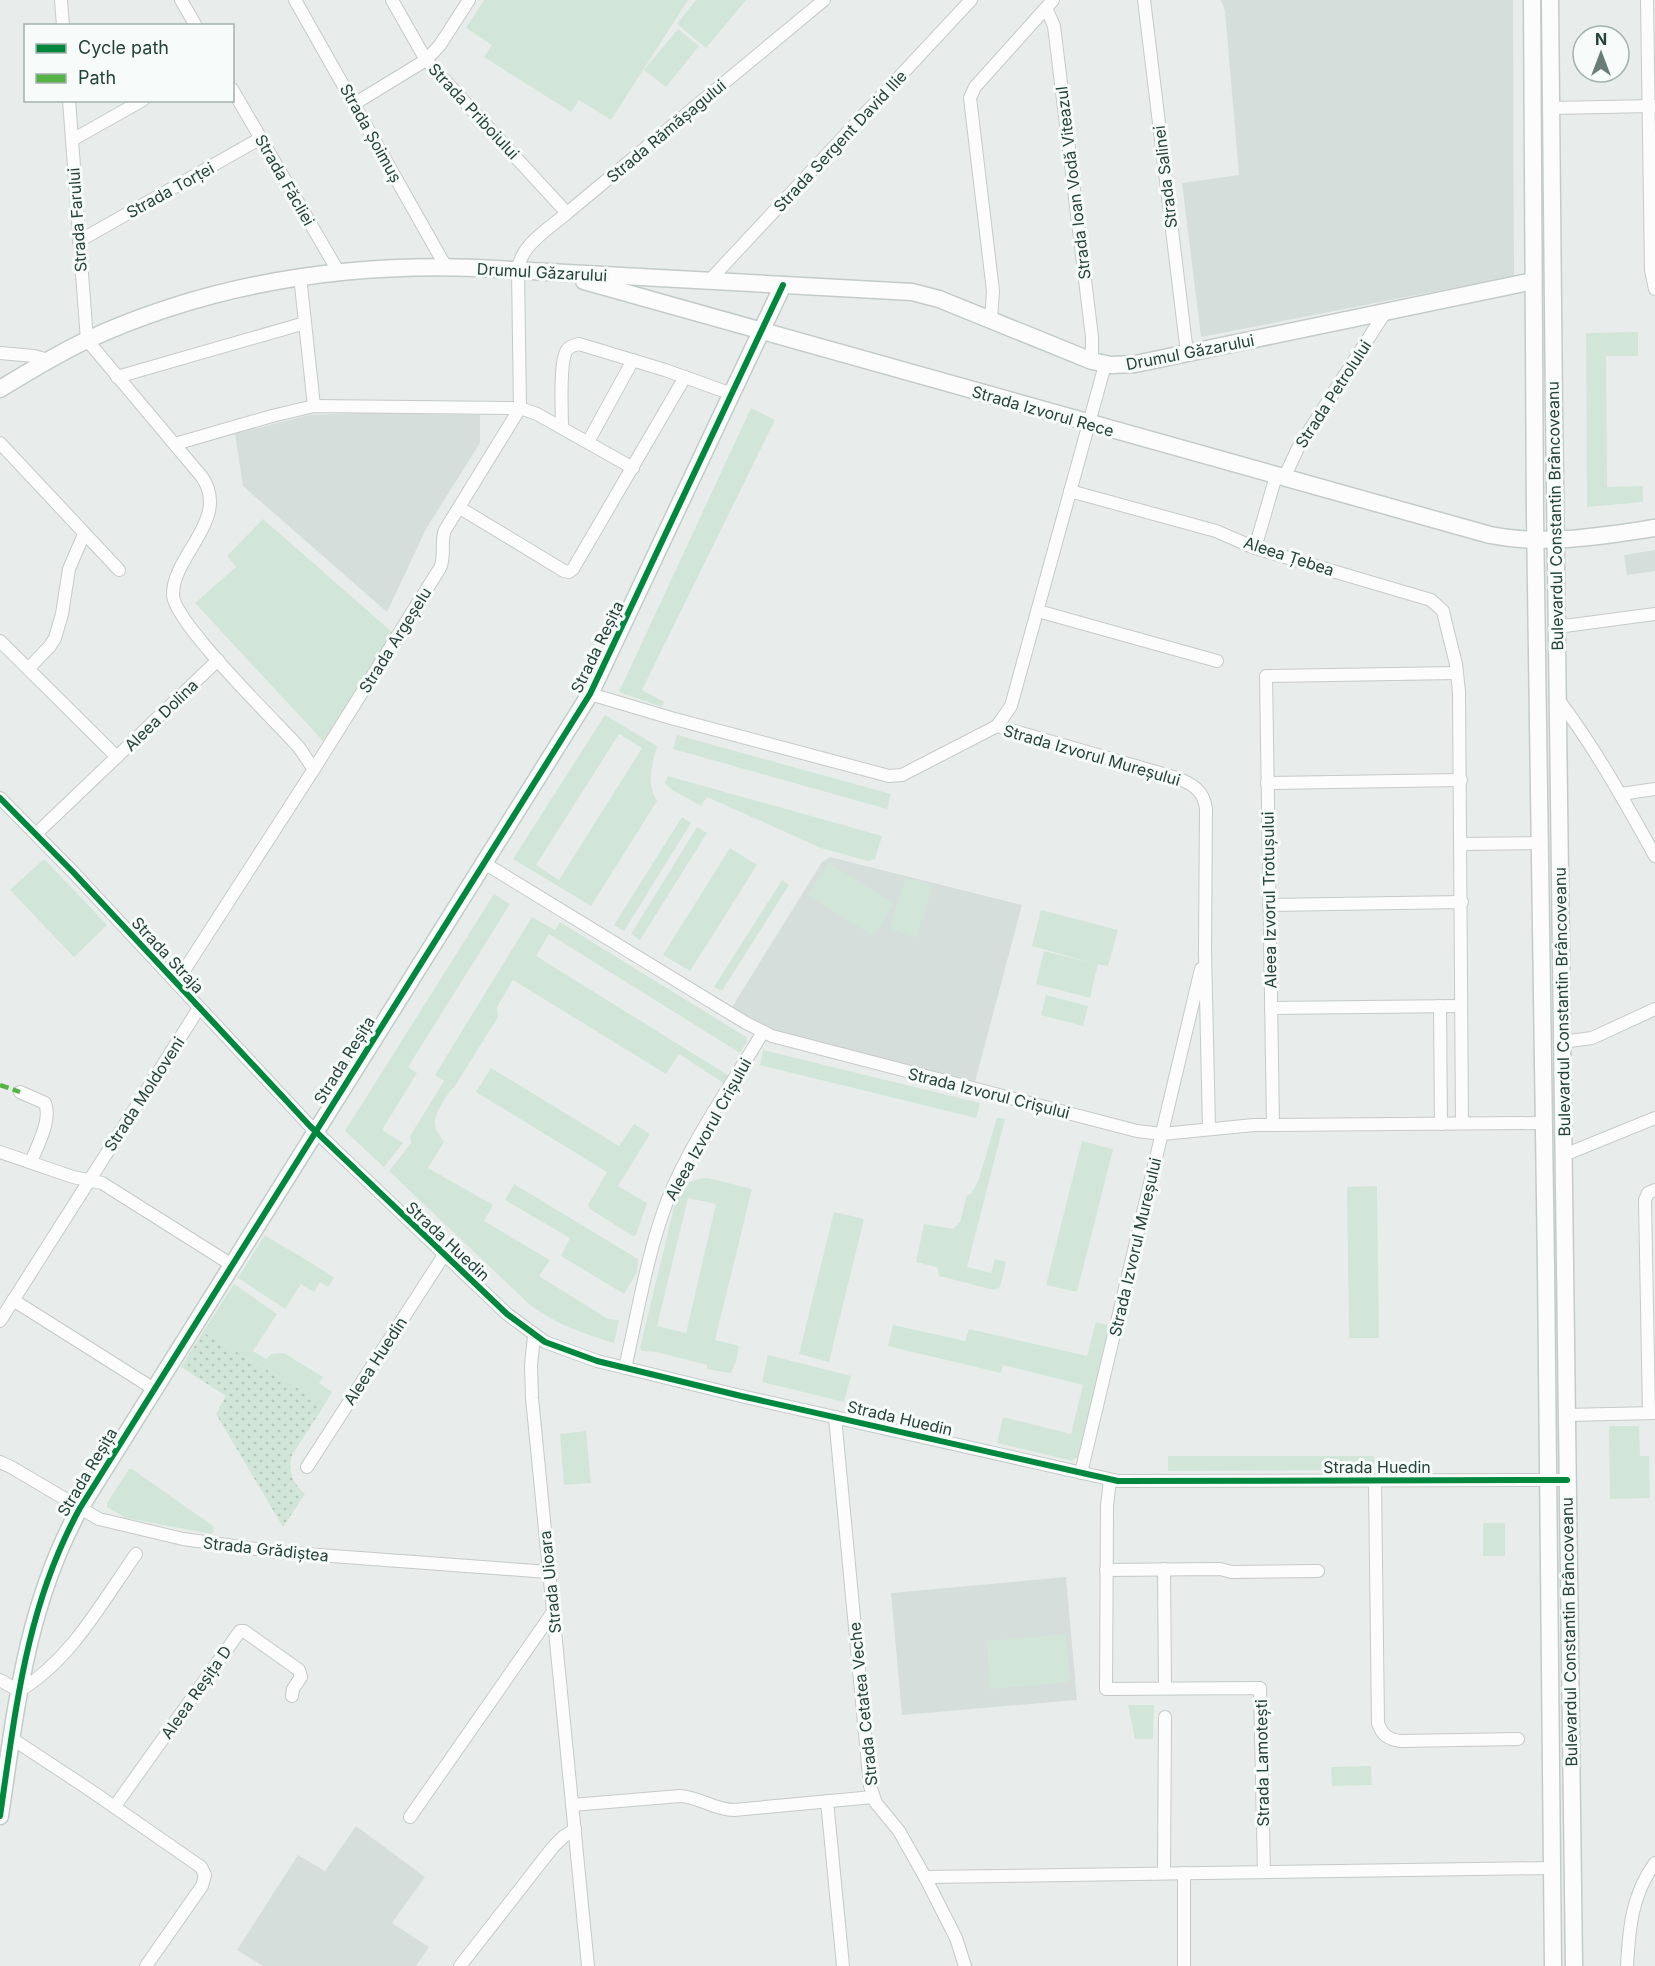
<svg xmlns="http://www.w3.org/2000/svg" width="1655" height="1966" font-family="Inter,sans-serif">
<defs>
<pattern id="grass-dots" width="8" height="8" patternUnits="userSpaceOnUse" patternTransform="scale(1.5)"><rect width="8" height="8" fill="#d1e6d8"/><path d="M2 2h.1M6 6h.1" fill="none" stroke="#b3c6ba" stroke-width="1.8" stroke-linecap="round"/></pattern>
</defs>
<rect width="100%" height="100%" fill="#e8edeb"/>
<g fill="#d6dedb">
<path d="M1221,0H1513L1514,276L1201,337L1182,183L1239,175L1225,11Z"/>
<path d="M355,413L480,415V443L426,529L387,612L243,486L235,434L309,415Z"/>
<path d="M1655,550V571L1627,575L1624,555Z"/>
<path d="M830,857L1022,905L975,1082L789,1036L772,1030L732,1007L822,862Z"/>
<path d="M1066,1577L1077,1700L902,1715L891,1593Z"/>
<path d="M356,1826L425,1877L392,1923L429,1947L416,1966H263L237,1950L298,1855L325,1871Z"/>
</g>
<path fill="url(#grass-dots)" d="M203,1332L325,1404L292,1455C287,1470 293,1484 305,1494L283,1527L216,1414L226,1396L181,1367Z"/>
<g fill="#d1e6d8" fill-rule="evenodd">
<path d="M484,0H688L611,120L579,100L571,112L484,57L492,45L466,28Z"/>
<path d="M696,0H746L706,48L677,24Z"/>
<path d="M678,29L699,46L666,87L644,70Z"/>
<path d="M1638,332V356H1606L1607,487L1643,486V502L1587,507L1586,333Z"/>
<path d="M751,408L775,420L642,690L664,702L662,707L619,692Z"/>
<path d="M263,519L393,633L323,741L195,603L236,567L227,556Z"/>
<path d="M605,715L657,746C652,766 646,782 657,801L591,906L513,859ZM619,734L642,748L559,880L536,865Z"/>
<path d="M677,735L891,794L887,809L673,749Z"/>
<path d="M668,776L882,836L875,859L868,861L821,848L707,797L701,806L671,789L665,783Z"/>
<path d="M682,817L691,823L624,931L614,925Z"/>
<path d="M697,827L707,833L640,940L631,934Z"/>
<path d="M730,848L757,865L690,971L663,955Z"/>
<path d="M44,859L107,925L74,957L10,890Z"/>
<path d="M829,863L894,904L873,936L808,895Z"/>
<path d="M905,877L932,885L918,937L890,929Z"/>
<path d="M782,880L789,885L722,991L714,987Z"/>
<path d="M494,894L510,904L408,1067L417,1073L382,1130L403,1143L384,1167L345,1131Z"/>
<path d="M1041,910L1118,930L1108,966L1098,964L1090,998L1036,984L1044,951L1096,964L1032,946Z"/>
<path d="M532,917L555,930L560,922L746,1037L747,1041L740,1053L549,934L536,956L731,1077L725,1084L679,1054L666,1074L513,980L497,1007L498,1017L455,1086C447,1094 434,1113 435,1125C436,1131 441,1137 444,1142L428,1168L493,1205L484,1221L550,1260L539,1276L608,1319L619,1320L614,1343C582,1333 558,1325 530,1305L389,1171L411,1143L410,1136L444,1081L435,1075Z"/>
<path d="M1046,995L1088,1006L1083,1026L1041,1015Z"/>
<path d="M763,1050L980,1103L976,1118L760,1065Z"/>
<path d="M491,1068L619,1146L634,1124L650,1134L618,1186L647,1203L636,1235L633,1236L590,1209L588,1205L607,1172L476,1092Z"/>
<path d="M997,1118L1005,1119L967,1267L991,1273L995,1259L1006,1262L1000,1287L994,1290L939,1276L937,1267L916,1262L924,1224L953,1229L960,1222L967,1195L971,1194L978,1182Z"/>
<path d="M1082,1141L1113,1149L1077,1292L1046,1285Z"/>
<path d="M708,1178L752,1189L715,1340L739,1346L736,1362L731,1373L707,1369V1365L657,1352L642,1351L640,1348L677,1195C684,1182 694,1179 708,1178ZM688,1198L716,1204L686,1333L657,1326Z"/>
<path d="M514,1184L638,1259L637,1272L624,1294L561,1256L570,1238L505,1200Z"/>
<path d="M1377,1186L1379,1338H1349L1347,1187Z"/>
<path d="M834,1212L864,1219L829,1362L799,1354Z"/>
<path d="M265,1235C288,1250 312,1262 334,1278L328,1287L320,1282L314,1292L301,1284L285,1309L238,1278Z"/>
<path d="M234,1284L277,1314L253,1351L266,1359L271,1354L284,1353L323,1377L319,1383L332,1392L325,1404L203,1332Z"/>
<path d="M1096,1322L1110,1326L1079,1456L1072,1461L997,1443L1003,1417L1071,1434L1083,1385L1003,1365L1001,1373L888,1346L893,1325L965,1341L969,1329L1087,1356Z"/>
<path d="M768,1355L851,1376L844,1402L762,1382Z"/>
<path d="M1609,1426H1639L1640,1456H1649L1650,1498L1610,1499Z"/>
<path d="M586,1431L591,1483L564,1485L560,1434Z"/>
<path d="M1168,1456H1374V1470L1168,1471Z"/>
<path d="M129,1469H132L213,1526L214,1531L211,1534L126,1518L107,1507V1503Z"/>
<rect x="1483" y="1523" width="22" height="33"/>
<path d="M1065,1634L1070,1682L990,1689L987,1641Z"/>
<path d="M1128,1705H1154L1153,1739H1135Z"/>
<path d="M1371,1766L1372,1785L1332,1786L1331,1767Z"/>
</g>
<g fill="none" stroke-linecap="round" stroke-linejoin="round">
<defs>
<g id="street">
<path d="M61,0L63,26"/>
<path d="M181,0L196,26"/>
<path d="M295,0L446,267"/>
<path d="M392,0L426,60L567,213"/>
<path d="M1144,0L1187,353"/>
<path d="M1647,0L1651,270L1655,289"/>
<path d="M1046,8L1054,26L1092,337V361"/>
<path d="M232,89L338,271"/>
<path d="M69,100L87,340L202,477C231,519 172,556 173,595C174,622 273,719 295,743C303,751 307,761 314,769"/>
<path d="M354,104L426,60L440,45L469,0"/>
<path d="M1551,108L1654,106"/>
<path d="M72,140L143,100"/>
<path d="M79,241L261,138"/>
<path d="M300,276L314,406"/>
<path d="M709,281L971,0"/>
<path d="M991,320L993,291L970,98L975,87L1053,0"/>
<path d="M0,353L34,356L48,360"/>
<path d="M117,377L305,323"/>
<path d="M562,428C562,412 559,361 567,350C570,346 574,345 579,344L665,370L732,394"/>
<path d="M588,442L633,360"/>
<path d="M0,443L119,570"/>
<path d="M175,444L272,416L314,406L520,408L537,414L633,468"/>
<path d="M1284,478L1298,448L1386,311"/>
<path d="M1070,491L1216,531L1255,548L1431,600L1443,611L1445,620L1456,664L1459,692L1462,1123"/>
<path d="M460,508L564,571L569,572L573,569L685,377"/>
<path d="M1255,548L1276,476"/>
<path d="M1038,611L1217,661"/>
<path d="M1557,627L1655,614"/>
<path d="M0,641L117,757"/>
<path d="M29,668L50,646L55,638L62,614L69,569L84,534"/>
<path d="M590,694L671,718L889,776L902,775L997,726L1011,706L1105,365"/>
<path d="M1558,699C1595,748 1625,802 1655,856"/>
<path d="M997,726L1177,778C1193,784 1204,791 1206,809L1205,951L1209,1129"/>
<path d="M1267,783L1461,780"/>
<path d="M1621,794L1655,789"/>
<path d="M0,798L73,872L310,1126L507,1314L545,1342L597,1361L741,1396L1118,1481L1567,1480"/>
<path d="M36,834L218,660"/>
<path d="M1461,844L1540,843"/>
<path d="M484,863L746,1023L772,1036L1137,1131L1162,1134L1254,1125L1544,1123"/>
<path d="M1269,905L1462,902"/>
<path d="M176,983L314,769L440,568C446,555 440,543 445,530L520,408L518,270C520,245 550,228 567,213L824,0"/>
<path d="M1440,1006L1441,1124"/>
<path d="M1271,1008L1461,1006"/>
<path d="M1562,1042L1592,1038L1655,1009"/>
<path d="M20,1092L45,1103C52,1120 37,1146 31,1162"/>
<path d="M1273,1125L1266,676L1457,673"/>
<path d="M0,1152L73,1177L102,1183L232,1265"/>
<path d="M1564,1155L1655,1118"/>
<path d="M13,1300L154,1389"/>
<path d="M0,1321L199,1008"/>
<path d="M534,1336L531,1365L532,1398L588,1966"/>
<path d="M625,1368C638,1312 647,1253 668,1199C690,1143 732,1084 763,1032"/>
<path d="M1649,1413L1645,1200L1648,1193L1655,1190"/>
<path d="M1566,1415L1655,1413"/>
<path d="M835,1417L870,1786L876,1803L899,1831L925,1877L956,1938L965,1966"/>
<path d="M0,1462L11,1467L99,1519L183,1539L278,1552L549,1572"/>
<path d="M307,1467L444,1255"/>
<path d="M1081,1473L1201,969"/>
<path d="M1110,1480L1107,1506L1106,1689L1260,1688L1264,1872"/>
<path d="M1375,1481L1378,1723C1382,1735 1388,1739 1400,1741L1518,1739"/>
<path d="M1164,1569L1165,1688"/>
<path d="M1106,1570L1220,1569L1232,1572L1318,1571"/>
<path d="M0,1680L19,1691C71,1660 102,1602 136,1554"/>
<path d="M11,1738L90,1790L201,1867L205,1875L202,1886L146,1966"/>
<path d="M827,1801L843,1966"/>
<path d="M572,1805L680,1796C700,1797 714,1810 734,1810L873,1797"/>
<path d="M115,1806L240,1631H244L299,1670L301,1677L293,1689L292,1696"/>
<path d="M410,1817L553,1612"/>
<path d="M1164,1873L1165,1717"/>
<path d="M1184,1873V1966"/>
<path d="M925,1877L1552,1868"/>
<path d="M460,1966L553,1847L563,1837L575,1829"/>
<path d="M1627,1966C1629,1928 1632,1894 1655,1863"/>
</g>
<g id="secondary">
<path d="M1532,0L1535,517L1546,1267L1553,1966"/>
<path d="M1550,0L1554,409L1574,1966"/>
<path d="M584,281L1490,535C1545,546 1601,536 1655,528"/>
<path d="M0,389C28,372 57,354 87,340C211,283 341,263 477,268L912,292L939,299L1092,361L1111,365L1135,364L1533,281"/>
<path d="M0,1816C16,1708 26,1606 80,1508L590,694L783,285"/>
</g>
</defs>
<use href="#street" stroke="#c5cac8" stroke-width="14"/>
<use href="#secondary" stroke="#c3cbc8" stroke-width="19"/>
<use href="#street" stroke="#fcfcfc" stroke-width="12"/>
<use href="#secondary" stroke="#fcfcfc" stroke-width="16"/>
<path stroke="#55b346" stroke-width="4.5" stroke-dasharray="9 4.5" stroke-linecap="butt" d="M0,1085L20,1092"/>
<defs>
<g id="cycleway">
<path d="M0,798L73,872L310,1126L507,1314L545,1342L597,1361L741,1396L1118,1481L1567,1480"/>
<path d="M0,1816C16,1708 26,1606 80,1508L590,694L783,285"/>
</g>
</defs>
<use href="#cycleway" stroke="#f7fbf9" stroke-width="10"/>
<use href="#cycleway" stroke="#00873e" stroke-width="6"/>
</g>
<g text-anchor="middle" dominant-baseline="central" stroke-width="6" stroke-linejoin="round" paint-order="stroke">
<g font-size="16" fill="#24423a" stroke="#f7fbf9">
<text transform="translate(474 111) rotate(47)">Strada Priboiului</text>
<text transform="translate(666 131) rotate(-40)">Strada Rămășagului</text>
<text transform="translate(371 133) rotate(61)">Strada Șoimuș</text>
<text transform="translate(840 141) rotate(-47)">Strada Sergent David Ilie</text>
<text transform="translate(1165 177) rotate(-97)">Strada Salinei</text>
<text transform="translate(285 180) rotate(60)">Strada Făcliei</text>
<text transform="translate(1073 183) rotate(-97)">Strada Ioan Vodă Viteazul</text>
<text transform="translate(170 190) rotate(-29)">Strada Torței</text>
<text transform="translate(77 220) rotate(-94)">Strada Farului</text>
<text transform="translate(542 272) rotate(3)">Drumul Găzarului</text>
<text transform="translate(1190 352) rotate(-11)">Drumul Găzarului</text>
<text transform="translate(1333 394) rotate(-57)">Strada Petrolului</text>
<text transform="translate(1043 411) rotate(16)">Strada Izvorul Rece</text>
<text transform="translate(1555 516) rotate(-91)">Bulevardul Constantin Brâncoveanu</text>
<text transform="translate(1289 556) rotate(18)">Aleea Țebea</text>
<text transform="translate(395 640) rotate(-58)">Strada Argeșelu</text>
<text transform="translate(597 647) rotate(-64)">Strada Reșița</text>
<text transform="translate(161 715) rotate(-44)">Aleea Dolina</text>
<text transform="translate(1092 755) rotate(16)">Strada Izvorul Mureșului</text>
<text transform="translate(1269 900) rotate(-91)">Aleea Izvorul Trotușului</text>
<text transform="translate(168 955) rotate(47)">Strada Straja</text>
<text transform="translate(1562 1002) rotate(-91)">Bulevardul Constantin Brâncoveanu</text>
<text transform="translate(344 1060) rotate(-58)">Strada Reșița</text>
<text transform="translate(989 1093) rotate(14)">Strada Izvorul Crișului</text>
<text transform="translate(144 1094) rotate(-57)">Strada Moldoveni</text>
<text transform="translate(708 1129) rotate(-61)">Aleea Izvorul Crișului</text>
<text transform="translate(448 1241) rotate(43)">Strada Huedin</text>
<text transform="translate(1135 1247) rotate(-77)">Strada Izvorul Mureșului</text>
<text transform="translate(375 1361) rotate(-57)">Aleea Huedin</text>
<text transform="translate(900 1418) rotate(13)">Strada Huedin</text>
<text x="1377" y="1467">Strada Huedin</text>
<text transform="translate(87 1472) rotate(-59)">Strada Reșița</text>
<text transform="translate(266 1549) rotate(6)">Strada Grădiștea</text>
<text transform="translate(550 1582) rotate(-96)">Strada Uioara</text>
<text transform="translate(1569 1632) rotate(-91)">Bulevardul Constantin Brâncoveanu</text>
<text transform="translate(196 1692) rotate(-55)">Aleea Reșița D</text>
<text transform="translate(863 1704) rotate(-96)">Strada Cetatea Veche</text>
<text transform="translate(1262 1763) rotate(-91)">Strada Lamotești</text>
</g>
</g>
<rect x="24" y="24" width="210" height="78" fill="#f7fbf9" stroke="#a3b1ad" stroke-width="1.5"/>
<rect x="36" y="44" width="30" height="9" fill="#00873e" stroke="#a3b1ad" stroke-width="1.5"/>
<text x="78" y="54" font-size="18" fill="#24423a">Cycle path</text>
<rect x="36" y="74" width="30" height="9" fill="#55b346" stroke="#a3b1ad" stroke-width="1.5"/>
<text x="78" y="84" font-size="18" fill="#24423a">Path</text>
<g transform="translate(1601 54)"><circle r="28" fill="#f7fbf9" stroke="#a3b1ad" stroke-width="1.5"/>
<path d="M0-4.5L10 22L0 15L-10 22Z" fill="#697e78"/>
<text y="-9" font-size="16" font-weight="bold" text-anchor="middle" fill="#24423a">N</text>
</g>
</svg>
